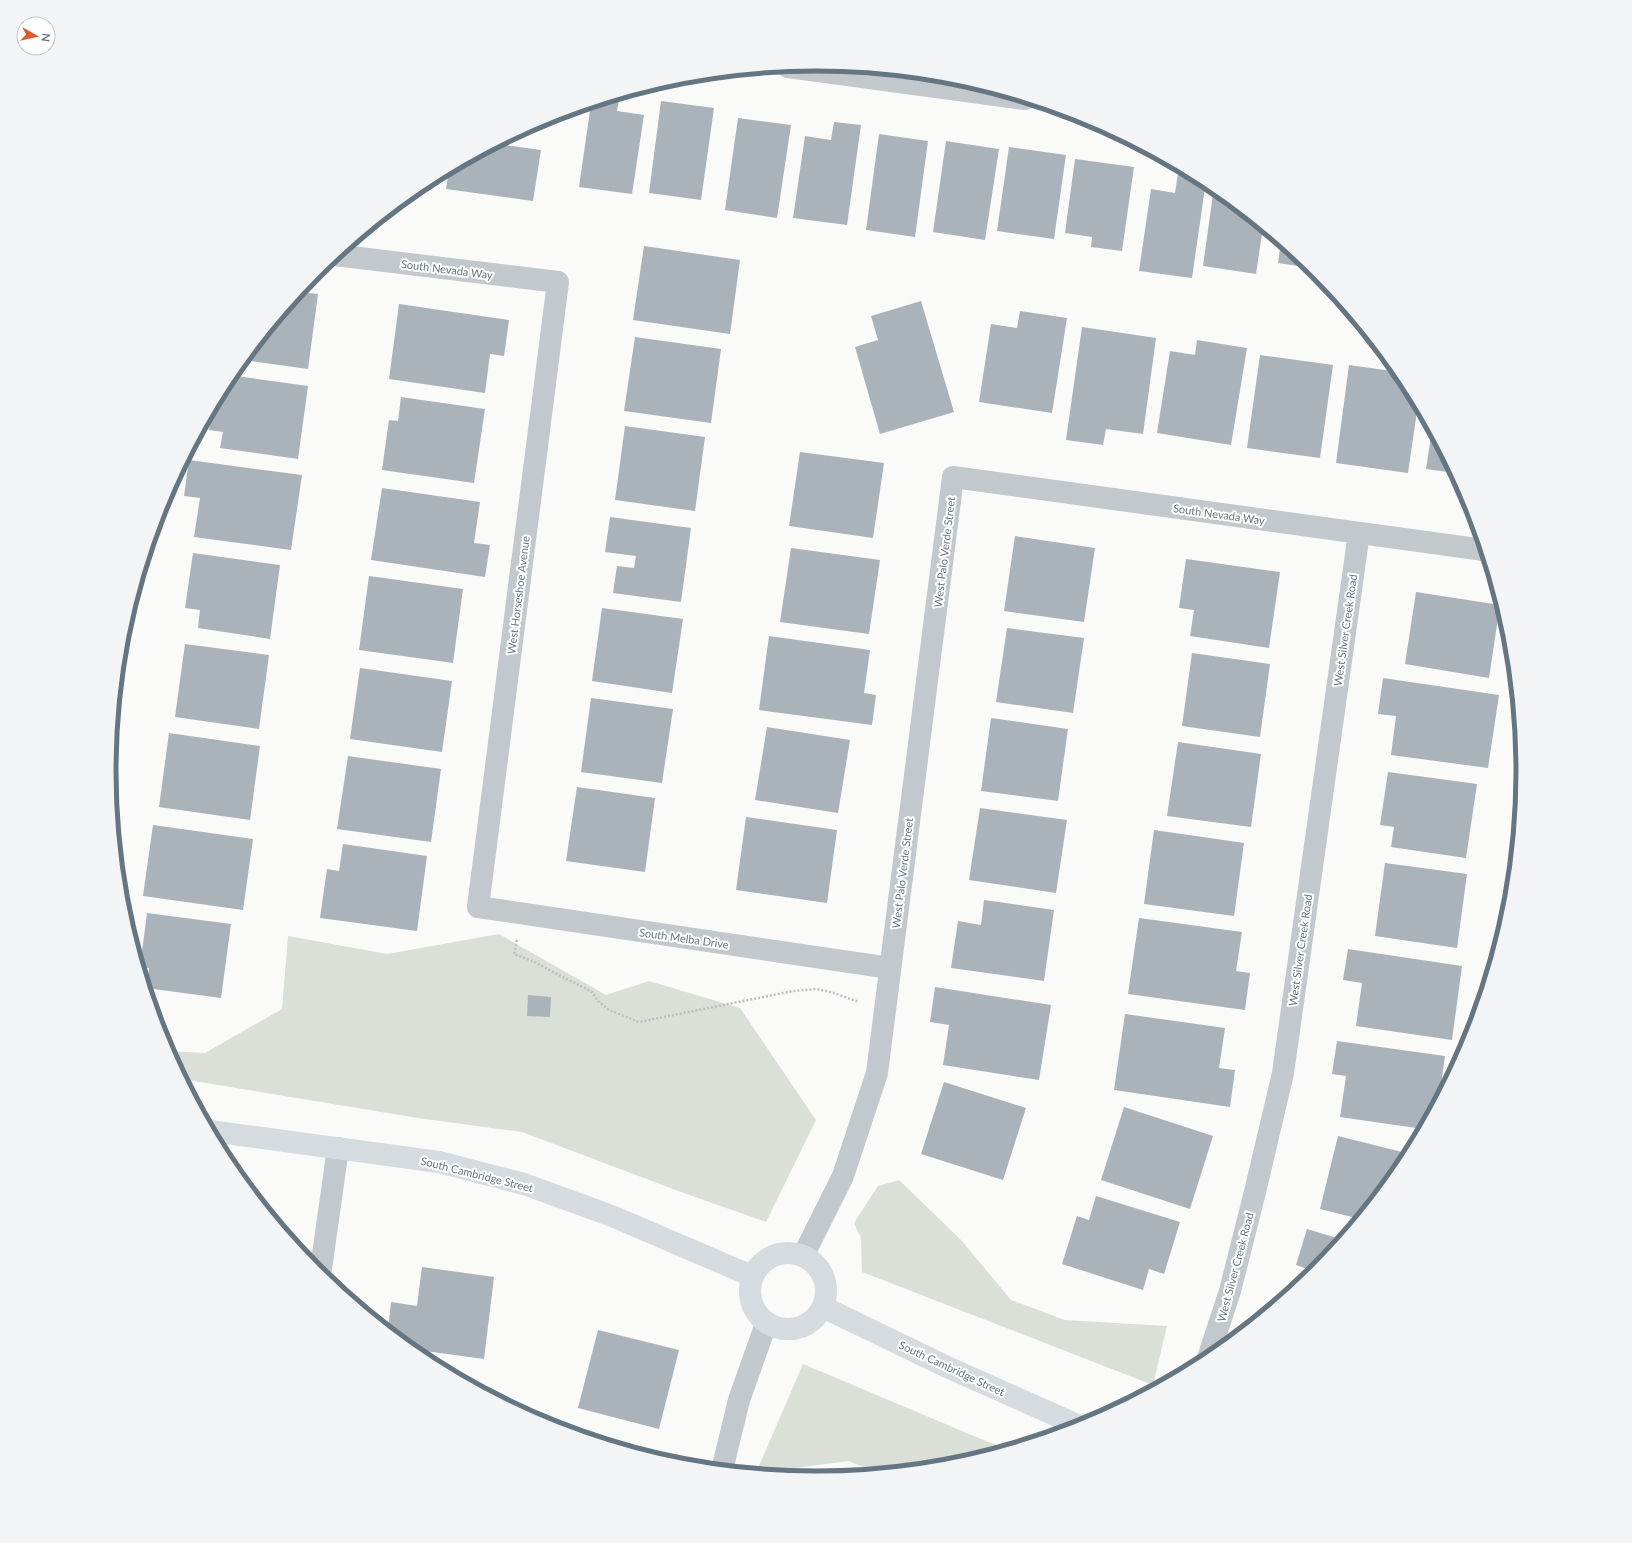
<svg xmlns="http://www.w3.org/2000/svg" width="1632" height="1543" font-family="Lato,sans-serif">
<rect width="100%" height="100%" fill="#fafaf8"/>
<g fill="#dadfd7">
<path d="M499,934L606,995L649,981L740,1008L816,1120L766,1222L681,1192L522,1132L418,1118L182,1079L167,1051L205,1053L282,1009L288,936L387,954Z"/>
<path d="M899,1180L961,1240L1011,1300L1065,1320L1167,1326L1153,1385L862,1272L861,1238L854,1223L878,1186Z"/>
<path d="M803,1364L981,1439L1007,1449L954,1465L877,1473L849,1461L756,1473Z"/>
</g>
<g fill="#aab3b9">
<path d="M620,95L617,111L644,115L632,194L579,187L591,104Z"/>
<path d="M661,101L714,108L701,200L649,193Z"/>
<path d="M738,118L791,125L777,218L725,210Z"/>
<path d="M834,122L861,125L847,225L793,218L805,136L831,140Z"/>
<path d="M879,134L928,141L915,237L866,230Z"/>
<path d="M946,141L999,149L985,240L933,232Z"/>
<path d="M497,144L541,150L533,201L446,189L449,170Z"/>
<path d="M1009,147L1066,155L1054,239L997,231Z"/>
<path d="M1075,159L1134,167L1122,251L1091,247L1092,237L1065,233Z"/>
<path d="M1178,173L1195,176L1206,181L1192,278L1139,271L1151,189L1175,193Z"/>
<path d="M1214,187L1263,227L1256,274L1203,266Z"/>
<path d="M1281,242L1283,244L1312,268L1278,263Z"/>
<path d="M644,246L740,260L730,334L633,320Z"/>
<path d="M299,292L318,294L308,369L243,360Z"/>
<path d="M921,301L954,412L880,434L855,347L878,340L871,316Z"/>
<path d="M399,304L509,320L504,356L490,354L485,393L389,379Z"/>
<path d="M1020,311L1067,318L1052,413L979,402L991,324L1017,328Z"/>
<path d="M1082,327L1156,338L1143,434L1106,429L1103,445L1066,440Z"/>
<path d="M635,337L721,349L711,423L624,411Z"/>
<path d="M1197,340L1247,348L1231,445L1157,433L1170,351L1195,355Z"/>
<path d="M1260,355L1333,365L1320,458L1247,448Z"/>
<path d="M1349,365L1399,372L1404,379L1418,404L1408,473L1336,463Z"/>
<path d="M230,375L308,386L298,459L220,448L223,432L209,430L212,407Z"/>
<path d="M401,397L485,409L474,483L382,470L389,420L398,421Z"/>
<path d="M625,426L705,437L695,511L615,500Z"/>
<path d="M1432,430L1442,449L1455,473L1426,469Z"/>
<path d="M800,452L884,463L873,538L789,526Z"/>
<path d="M189,460L302,475L291,550L194,537L200,498L184,496Z"/>
<path d="M382,488L480,502L474,543L490,545L485,577L371,560Z"/>
<path d="M610,517L691,528L681,602L613,593L617,566L634,568L636,556L605,552Z"/>
<path d="M1015,536L1095,548L1084,622L1004,611Z"/>
<path d="M791,548L880,560L869,634L780,622Z"/>
<path d="M193,553L280,565L270,639L198,628L200,610L185,608Z"/>
<path d="M1186,559L1280,572L1269,648L1190,636L1194,610L1179,608Z"/>
<path d="M369,576L463,589L453,663L359,650Z"/>
<path d="M1416,592L1500,605L1489,678L1405,664Z"/>
<path d="M602,608L683,619L672,693L592,681Z"/>
<path d="M1007,628L1084,638L1073,713L996,702Z"/>
<path d="M769,636L870,650L864,693L876,695L872,725L759,710Z"/>
<path d="M185,644L269,655L259,729L175,717Z"/>
<path d="M1192,653L1270,664L1260,737L1182,726Z"/>
<path d="M360,668L452,681L442,752L350,739Z"/>
<path d="M1383,678L1499,695L1488,768L1391,755L1396,716L1378,714Z"/>
<path d="M591,698L673,709L662,783L581,772Z"/>
<path d="M991,718L1068,729L1058,801L981,791Z"/>
<path d="M767,727L850,740L838,813L755,800Z"/>
<path d="M169,733L260,746L250,820L159,807Z"/>
<path d="M1178,742L1261,754L1251,827L1167,816Z"/>
<path d="M348,756L441,769L431,842L337,829Z"/>
<path d="M1388,772L1477,784L1466,858L1391,847L1394,827L1380,825Z"/>
<path d="M577,787L655,798L645,872L566,861Z"/>
<path d="M980,808L1067,820L1056,893L969,880Z"/>
<path d="M746,817L837,830L827,903L736,890Z"/>
<path d="M153,825L253,839L243,910L143,896Z"/>
<path d="M1154,830L1244,843L1234,916L1144,904Z"/>
<path d="M343,844L427,856L417,931L320,918L327,869L339,871Z"/>
<path d="M1385,863L1467,874L1457,948L1375,936Z"/>
<path d="M984,900L1054,910L1044,981L951,968L958,921L981,925Z"/>
<path d="M147,913L231,924L221,998L146,988L149,968L140,967Z"/>
<path d="M1139,918L1242,932L1236,971L1250,973L1245,1010L1128,994Z"/>
<path d="M1348,949L1462,966L1452,1040L1356,1026L1362,983L1343,980Z"/>
<path d="M935,987L1051,1005L1039,1080L943,1065L949,1025L930,1022Z"/>
<path d="M528,995L551,997L550,1017L527,1016Z"/>
<path d="M1125,1014L1225,1028L1219,1068L1235,1070L1230,1107L1114,1090Z"/>
<path d="M1337,1041L1445,1056L1439,1100L1423,1129L1340,1117L1346,1076L1332,1074Z"/>
<path d="M944,1082L1026,1108L1003,1180L921,1154Z"/>
<path d="M1124,1107L1213,1136L1190,1209L1101,1180Z"/>
<path d="M1338,1136L1410,1154L1404,1165L1360,1219L1320,1209Z"/>
<path d="M1096,1196L1180,1222L1164,1274L1149,1269L1143,1290L1062,1264L1077,1216L1089,1220Z"/>
<path d="M1307,1229L1343,1240L1316,1272L1296,1265Z"/>
<path d="M422,1267L494,1277L484,1359L410,1349L388,1331L391,1302L417,1306Z"/>
<path d="M598,1330L679,1350L659,1429L578,1408Z"/>
<path d="M481,1391L490,1392V1396L489,1395Z"/>
</g>
<g fill="none" stroke-linecap="round" stroke-linejoin="round">
<path stroke="#bbbfc2" stroke-width="2.5" stroke-dasharray="2 2" stroke-linecap="butt" d="M517,940L514,954L532,961L592,992L598,1001L609,1010L639,1022L793,991L816,989L831,992L859,1002"/>
<g stroke="#c3c8cc" stroke-width="22">
<path d="M788,67L1025,99"/>
<path d="M335,255L558,282L478,907L890,968"/>
<path d="M803,1256L843,1176L877,1073L953,477L1484,550"/>
<path d="M320,1276L338,1148"/>
<path d="M1207,1361L1230,1291L1255,1192L1283,1073L1359,533"/>
<path d="M722,1470L739,1400L766,1324"/>
</g>
<g stroke="#d6dbdf" stroke-width="22">
<path d="M210,1131L439,1162L524,1184L612,1216L752,1276"/>
<circle cx="788" cy="1291" r="38"/>
<path d="M823,1307L947,1367L1082,1427"/>
</g>
</g>
<g text-anchor="middle" dominant-baseline="central" stroke-width="4" stroke-linejoin="round" paint-order="stroke">
<g font-size="11" fill="#657683" stroke="#fff">
<text transform="translate(447 269) rotate(7)">South Nevada Way</text>
<text transform="translate(1219 514) rotate(8)">South Nevada Way</text>
<text transform="translate(944 552) rotate(-83)">West Palo Verde Street</text>
<text transform="translate(518 595) rotate(-83)">West Horseshoe Avenue</text>
<text transform="translate(1345 630) rotate(-82)">West Silver Creek Road</text>
<text transform="translate(902 873) rotate(-83)">West Palo Verde Street</text>
<text transform="translate(684 938) rotate(8)">South Melba Drive</text>
<text transform="translate(1300 950) rotate(-82)">West Silver Creek Road</text>
<text transform="translate(477 1174) rotate(14)">South Cambridge Street</text>
<text transform="translate(1235 1267) rotate(-75)">West Silver Creek Road</text>
<text transform="translate(952 1368) rotate(25)">South Cambridge Street</text>
</g>
</g>
<path d="M0 0H1632V1543H0ZM116 771a700 700 0 1 1 1400 0a700 700 0 1 1-1400 0Z" fill="#f3f4f5" fill-rule="evenodd"/>
<path fill="none" stroke="#657683" stroke-width="5" d="M116 771a700 700 0 1 1 1400 0a700 700 0 1 1-1400 0Z"/>
<g transform="translate(36 36) rotate(98)"><circle r="19" fill="#ffffff" stroke="#c1c8cd"/>
<path d="M0-3L7 15L0 10L-7 15Z" fill="#e4572e"/>
<text y="-6" font-size="11" font-weight="bold" text-anchor="middle" fill="#657683">N</text>
</g>
</svg>
